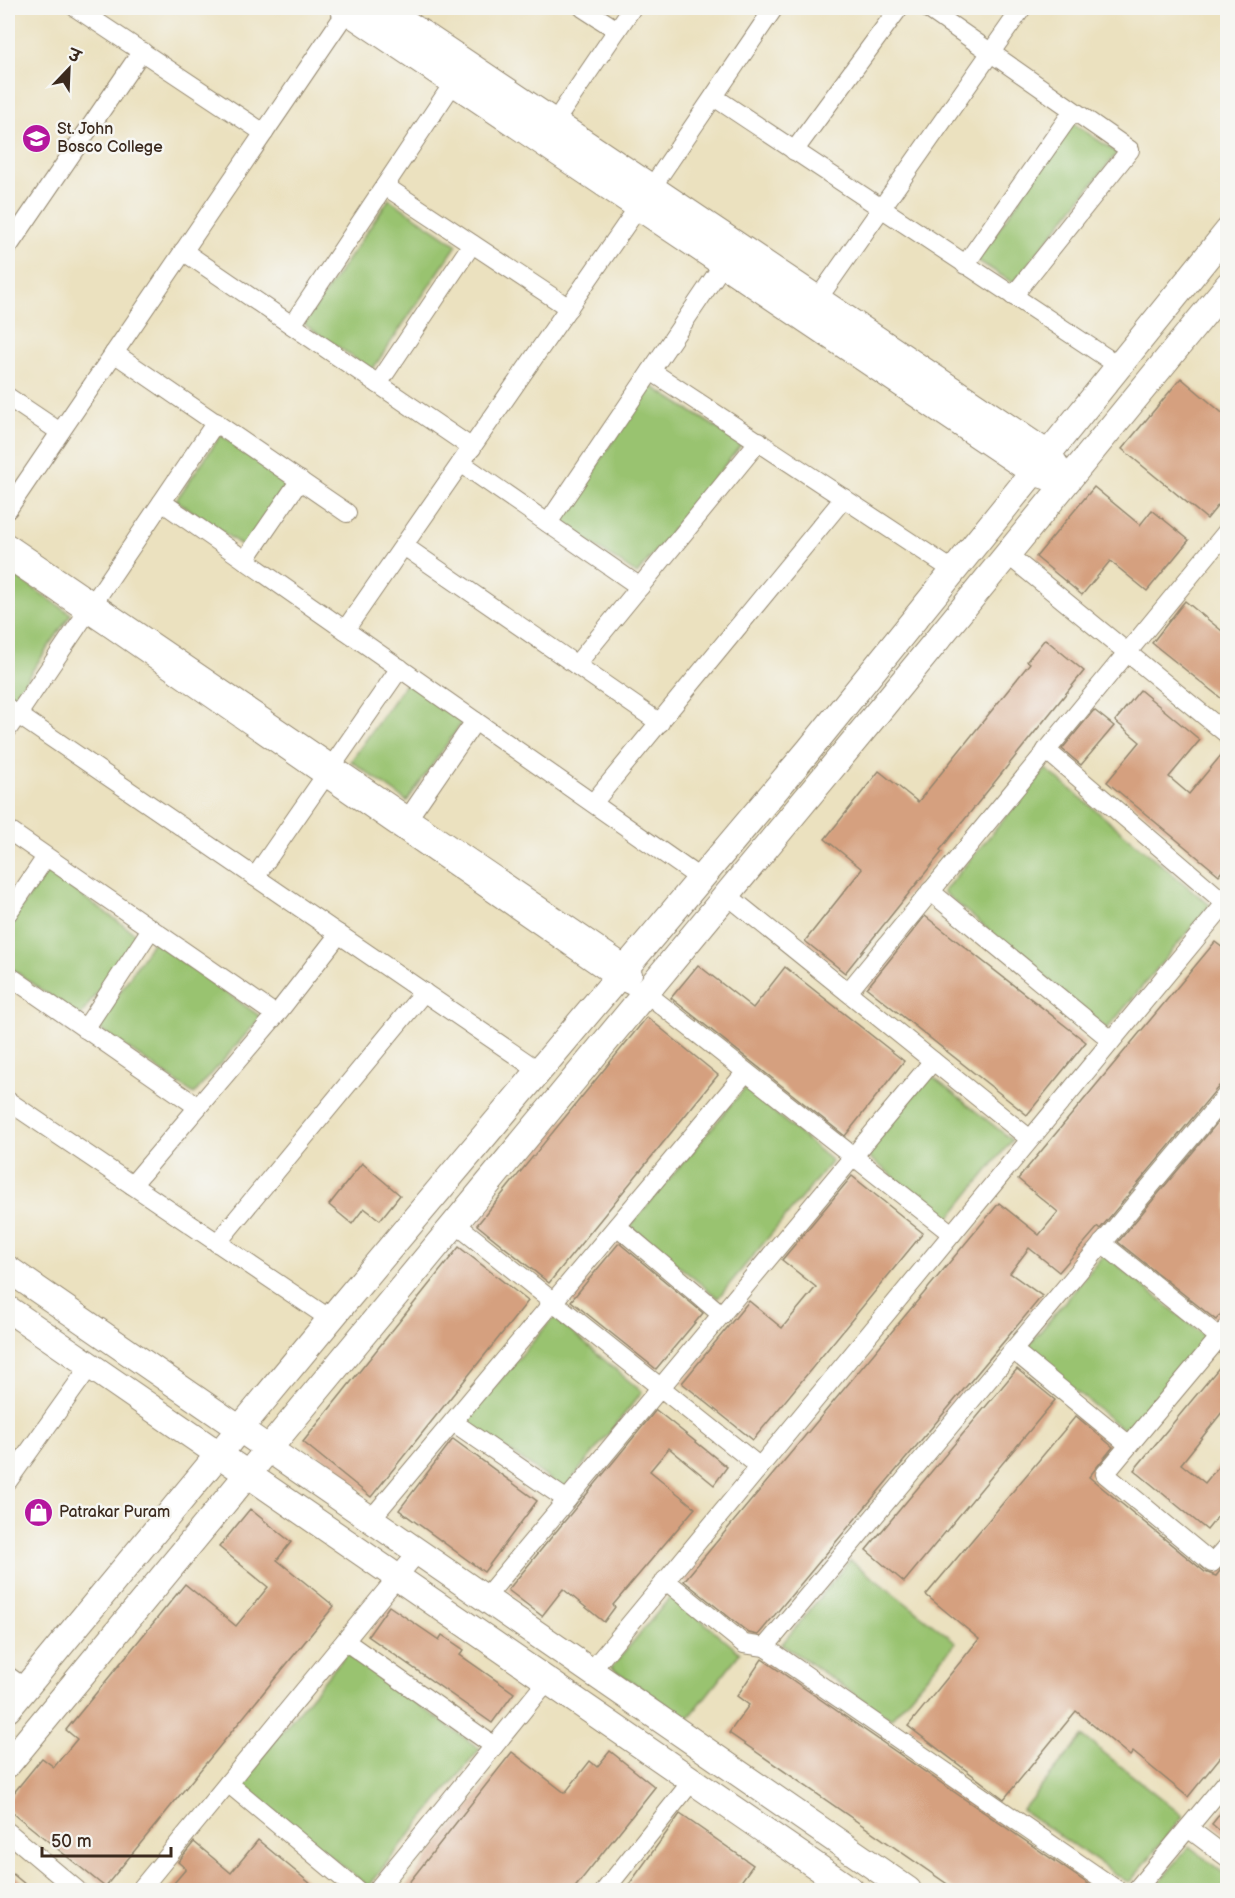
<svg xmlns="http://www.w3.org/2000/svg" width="1235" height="1898" font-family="'Balsamiq Sans','Playpen Sans Deva',sans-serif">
<rect width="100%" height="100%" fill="#f6f6f2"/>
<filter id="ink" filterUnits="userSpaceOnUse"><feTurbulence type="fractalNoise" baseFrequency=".0167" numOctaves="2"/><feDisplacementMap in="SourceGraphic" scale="12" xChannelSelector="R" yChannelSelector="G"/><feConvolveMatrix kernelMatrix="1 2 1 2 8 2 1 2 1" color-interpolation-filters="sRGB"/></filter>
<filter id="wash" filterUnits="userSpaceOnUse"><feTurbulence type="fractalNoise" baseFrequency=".008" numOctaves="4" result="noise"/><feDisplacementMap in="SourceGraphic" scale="24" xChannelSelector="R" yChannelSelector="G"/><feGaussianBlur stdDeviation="1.35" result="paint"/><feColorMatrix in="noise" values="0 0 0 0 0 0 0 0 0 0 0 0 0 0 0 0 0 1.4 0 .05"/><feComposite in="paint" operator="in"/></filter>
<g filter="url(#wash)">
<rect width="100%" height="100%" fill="#ebe1bf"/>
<g fill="#99c370" stroke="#6a7647" stroke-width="1.5">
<path d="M1073,123L1117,153L1013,283L977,260Z"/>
<path d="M389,199L457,245L372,370L304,324Z"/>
<path d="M650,385L742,444L637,574L559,522Z"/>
<path d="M221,435L289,481L244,547L176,500Z"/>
<path d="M8,571L71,614L13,699L8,695Z"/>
<path d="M407,681L463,721L407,801L351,761Z"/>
<path d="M1046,769L1210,905L1107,1029L943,892Z"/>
<path d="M47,871L137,935L80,1017L8,966V927Z"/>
<path d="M153,941L261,1017L194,1094L97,1027Z"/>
<path d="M930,1075L1012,1140L948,1220L866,1155Z"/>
<path d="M745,1088L832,1161L718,1298L630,1226Z"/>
<path d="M1104,1254L1207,1338L1129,1434L1025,1350Z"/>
<path d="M554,1317L642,1392L564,1489L465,1421Z"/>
<path d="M850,1560L956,1642L891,1719L782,1644Z"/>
<path d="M672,1595L740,1653L688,1719L611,1668Z"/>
<path d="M347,1653L480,1749L368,1886L239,1783Z"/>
<path d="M1083,1736L1183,1816L1129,1883L1022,1810Z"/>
<path d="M1189,1846L1227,1876V1890H1153Z"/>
</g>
<g id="blocks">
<g fill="#d5a07f">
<path d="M1181,378L1227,417V494L1207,519L1122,449Z"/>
<path d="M1094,487L1140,525L1152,510L1189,540L1147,591L1110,561L1082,595L1036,557Z"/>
<path d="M1185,601L1227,635V703L1152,643Z"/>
<path d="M1045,639L1084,671L940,850L942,852L845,973L805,941L862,869L825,839L879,771L918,802L1030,663L1027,661Z"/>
<path d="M1140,690L1200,740L1169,777L1189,794L1227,748V865L1219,875L1107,782L1140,742L1115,721Z"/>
<path d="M1094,710L1114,726L1081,765L1062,749Z"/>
<path d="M925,916L1086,1042L1027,1115L867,988Z"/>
<path d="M1215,942L1227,951V1082L1219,1086L1100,1229L1098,1227L1059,1272L1029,1248L1010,1273L1042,1296L758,1635L749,1633L684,1581L999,1203L1039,1235L1058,1212L1018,1179Z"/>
<path d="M698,965L753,1008L785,967L904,1061L845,1136L671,998Z"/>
<path d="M647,1017L718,1075L549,1283L477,1225Z"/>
<path d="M1227,1111V1307L1216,1320L1118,1242Z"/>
<path d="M362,1163L400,1195L380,1220L364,1208L352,1224L329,1205Z"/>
<path d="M852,1176L923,1233L753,1440L682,1383L749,1301L782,1328L816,1287L782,1260Z"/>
<path d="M619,1243L703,1313L656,1369L571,1301Z"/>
<path d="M459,1247L528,1301L371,1497L303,1442Z"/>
<path d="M1227,1358V1406L1181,1464L1205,1483L1227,1456V1505L1207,1530L1134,1470Z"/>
<path d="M1017,1369L1055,1400L904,1582L866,1550Z"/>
<path d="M656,1410L727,1467L714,1485L669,1448L650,1471L695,1508L613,1605L615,1607L604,1622L563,1589L542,1616L508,1590Z"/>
<path d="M1076,1416L1113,1447L1089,1477L1205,1572L1216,1576L1227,1562V1749L1188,1797L1133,1752L1130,1756L1076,1711L1004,1799L908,1726L979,1639L926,1595Z"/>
<path d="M453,1439L537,1501L484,1572L399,1510Z"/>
<path d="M250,1509L291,1542L277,1560L334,1606L105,1887L8,1809V1800L42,1758L54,1767L77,1739L66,1730L185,1584L236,1626L268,1587L219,1547Z"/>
<path d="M389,1606L439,1640L442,1635L464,1650L460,1655L514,1693L492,1723L368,1636Z"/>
<path d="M762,1659L960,1796L1097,1890H956L729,1733L749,1705L737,1696Z"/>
<path d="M610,1751L655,1787L573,1890H403L512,1752L565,1793L590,1761L597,1767Z"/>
<path d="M1227,1805V1837L1212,1824Z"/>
<path d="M680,1814L753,1865L735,1890H625Z"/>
<path d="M258,1840L318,1890H168L186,1869L178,1862L194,1842L231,1873Z"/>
<path d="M8,1870L32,1890H8Z"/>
</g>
</g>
</g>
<g filter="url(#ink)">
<use href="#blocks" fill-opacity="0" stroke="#93866e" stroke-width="1.5"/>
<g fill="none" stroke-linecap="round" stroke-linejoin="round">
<defs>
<g id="street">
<path d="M76,8L264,133"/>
<path d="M583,8L617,30"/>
<path d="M927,8L1130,150L1013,296"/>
<path d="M714,97L1119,366"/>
<path d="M554,123L632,8"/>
<path d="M794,151L899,8"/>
<path d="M385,186L569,308"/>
<path d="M8,247L142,51"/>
<path d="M183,251L472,448"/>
<path d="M965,265L1073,111"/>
<path d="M817,300L1022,8"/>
<path d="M292,325L454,82"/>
<path d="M114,353L347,513"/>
<path d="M651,371L954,571"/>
<path d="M378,384L472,244"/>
<path d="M8,397L60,432"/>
<path d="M461,463L640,587"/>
<path d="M162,502L701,879"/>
<path d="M8,509L349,8"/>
<path d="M548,523L724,263"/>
<path d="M8,543L628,966L633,974"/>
<path d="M404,546L660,723"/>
<path d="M1007,554L1228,735"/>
<path d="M8,560L108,627L617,979L646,993L952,1234"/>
<path d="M245,560L300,480"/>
<path d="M345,630L639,206L774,8"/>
<path d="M576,665L759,441"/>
<path d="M8,708L539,1071"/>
<path d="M8,729L216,422"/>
<path d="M1046,750L1225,903"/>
<path d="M593,803L844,498"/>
<path d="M409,817L475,721"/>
<path d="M8,830L276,1015"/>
<path d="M255,877L400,668"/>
<path d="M930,891L1111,1040"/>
<path d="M727,895L1030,1139"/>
<path d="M8,913L46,857"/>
<path d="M8,975L198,1107"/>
<path d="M848,992L1228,530"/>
<path d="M85,1029L151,929"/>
<path d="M8,1101L330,1319"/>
<path d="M132,1185L276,1015L339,934"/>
<path d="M456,1224L760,1467"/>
<path d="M617,1226L722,1315"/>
<path d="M217,1243L424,992"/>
<path d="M1102,1243L1219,1337"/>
<path d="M1228,1327L1105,1474L1212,1563L1228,1545"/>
<path d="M1013,1350L1129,1445"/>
<path d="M453,1422L567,1500"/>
<path d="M8,1481L90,1366"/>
<path d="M371,1519L746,1072"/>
<path d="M665,1580L744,1644L765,1647L1117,1890"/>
<path d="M485,1598L933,1061"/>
<path d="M345,1641L494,1746"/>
<path d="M765,1647L1228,1093"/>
<path d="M591,1671L1228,900"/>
<path d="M8,1676L25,1688"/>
<path d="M228,1783L357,1890"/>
<path d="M1188,1828L1228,1858"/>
<path d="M8,1832L77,1890"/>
<path d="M140,1890L418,1552"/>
<path d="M377,1890L547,1681"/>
<path d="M605,1890L692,1781"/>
<path d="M1136,1890L1228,1780"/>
</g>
<g id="secondary">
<path d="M343,8L1033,472L1049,477"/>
<path d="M384,8L1048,454L1056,466"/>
<path d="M8,1269L908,1890"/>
<path d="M8,1309L851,1890"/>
<path d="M8,1709L343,1304L809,750L1228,231"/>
<path d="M8,1764L883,706L1228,285"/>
</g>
</defs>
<use href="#street" stroke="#93866e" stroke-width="20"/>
<use href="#secondary" stroke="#93866e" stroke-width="28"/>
<use href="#street" stroke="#fff" stroke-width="18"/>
<use href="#secondary" stroke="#fff" stroke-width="26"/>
</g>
</g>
<defs>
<symbol id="school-disc" viewBox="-11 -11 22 22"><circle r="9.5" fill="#b5179e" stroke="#f6f6f2"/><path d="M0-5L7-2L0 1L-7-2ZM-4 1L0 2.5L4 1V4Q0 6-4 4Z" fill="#fff"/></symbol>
<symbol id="shop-disc" viewBox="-11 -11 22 22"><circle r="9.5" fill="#b5179e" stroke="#f6f6f2"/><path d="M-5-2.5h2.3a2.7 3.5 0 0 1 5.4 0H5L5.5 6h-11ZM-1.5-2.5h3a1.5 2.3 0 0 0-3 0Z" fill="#fff"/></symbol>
</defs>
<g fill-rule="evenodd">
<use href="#school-disc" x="20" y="122" width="33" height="33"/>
<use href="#shop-disc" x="22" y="1496" width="33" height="33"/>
</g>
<g text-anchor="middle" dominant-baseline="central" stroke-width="5" stroke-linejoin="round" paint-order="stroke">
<g font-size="16" fill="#3b2a1e" stroke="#f6f6f2" text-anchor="start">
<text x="57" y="129">St. John<tspan x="57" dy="18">Bosco College</tspan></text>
<text x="59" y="1512">Patrakar Puram</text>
</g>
</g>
<rect width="1235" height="1898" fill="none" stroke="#f6f6f2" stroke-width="30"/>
<g transform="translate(69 69) rotate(23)" stroke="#f6f6f2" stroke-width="4.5" paint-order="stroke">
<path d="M0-4.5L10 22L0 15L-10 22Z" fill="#3b2a1e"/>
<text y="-9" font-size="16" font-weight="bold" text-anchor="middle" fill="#3b2a1e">उ</text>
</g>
<path d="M42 1847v9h129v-9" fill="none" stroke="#3b2a1e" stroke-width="3"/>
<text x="51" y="1847" font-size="18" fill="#3b2a1e" stroke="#f6f6f2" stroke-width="4.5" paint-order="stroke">50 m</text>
</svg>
